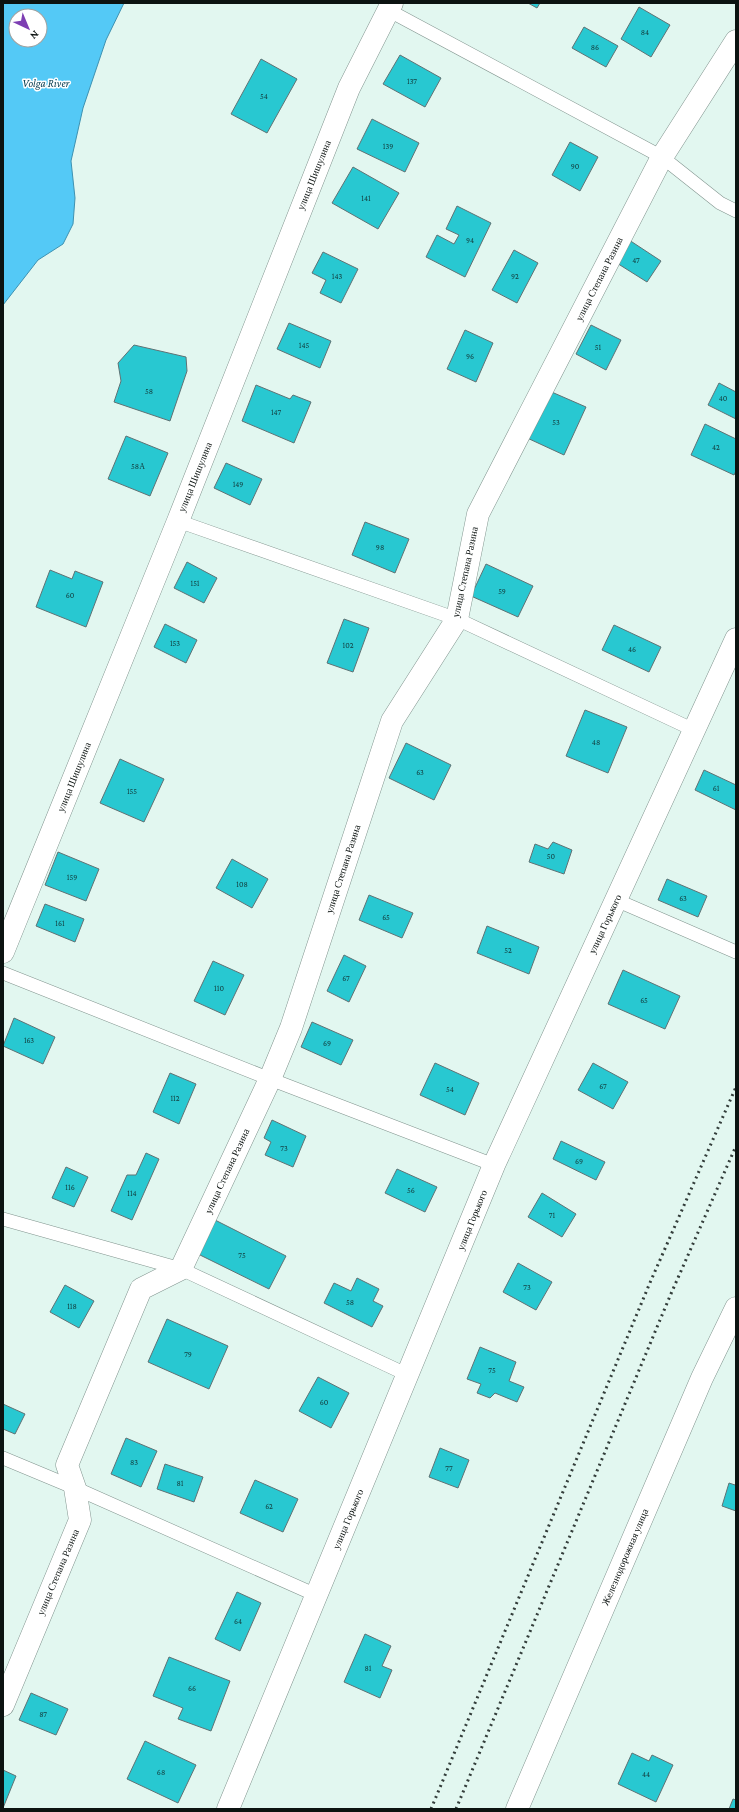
<svg xmlns="http://www.w3.org/2000/svg" width="739" height="1812" font-family="'Crimson Pro',serif">
<rect width="100%" height="100%" fill="#e2f7f0"/>
<path fill="#54c9f6" stroke="#3e92b1" fill-rule="evenodd" d="M3,3H124L106,40L83,108L71,161L75,198L73,224L63,244L38,260L3,305ZM16,16H40V40H16Z"/>
<g fill="#28c8d1" stroke="#5f7274">
<path d="M528,3H540L537,8Z"/>
<path d="M639,7L670,25L651,57L621,39Z"/>
<path d="M584,27L618,46L606,67L572,48Z"/>
<path d="M400,55L441,78L425,107L383,84Z"/>
<path d="M261,59L297,79L267,133L231,114Z"/>
<path d="M372,119L419,143L405,172L357,149Z"/>
<path d="M570,142L598,157L580,191L552,175Z"/>
<path d="M353,167L399,193L378,229L332,203Z"/>
<path d="M457,206L491,223L465,277L426,257L437,235L454,244L459,235L446,229Z"/>
<path d="M626,238L661,261L647,282L612,260Z"/>
<path d="M514,250L538,263L517,303L492,290Z"/>
<path d="M323,252L358,269L341,303L320,293L326,280L312,273Z"/>
<path d="M289,323L331,341L320,368L277,349Z"/>
<path d="M591,325L621,340L606,370L576,354Z"/>
<path d="M465,330L493,343L476,382L447,369Z"/>
<path d="M134,345L186,357L187,371L170,421L114,402L121,381L118,363Z"/>
<path d="M719,383L736,392V419L708,405Z"/>
<path d="M256,385L290,399L293,395L311,402L294,443L242,421Z"/>
<path d="M547,390L586,407L564,455L525,437Z"/>
<path d="M705,424L736,439V471L734,475L691,455Z"/>
<path d="M126,436L168,453L150,496L108,479Z"/>
<path d="M226,463L262,479L250,505L214,488Z"/>
<path d="M365,522L409,539L395,573L352,555Z"/>
<path d="M187,562L217,578L204,603L174,588Z"/>
<path d="M486,564L533,586L518,617L471,596Z"/>
<path d="M50,570L72,579L75,571L103,582L86,627L36,607Z"/>
<path d="M344,619L369,628L353,672L327,663Z"/>
<path d="M165,624L197,640L186,663L154,647Z"/>
<path d="M614,625L661,647L649,672L602,650Z"/>
<path d="M585,710L627,727L608,773L566,756Z"/>
<path d="M406,743L451,765L434,800L389,778Z"/>
<path d="M120,759L164,779L144,822L100,803Z"/>
<path d="M704,770L736,785V810L695,790Z"/>
<path d="M553,842L572,850L564,874L529,862L535,844L548,849Z"/>
<path d="M58,852L99,869L86,901L45,885Z"/>
<path d="M232,859L268,879L252,908L216,888Z"/>
<path d="M667,879L707,896L698,917L658,900Z"/>
<path d="M369,895L413,913L402,938L359,920Z"/>
<path d="M45,904L84,919L75,942L36,926Z"/>
<path d="M487,926L539,947L529,974L477,953Z"/>
<path d="M344,955L366,966L349,1002L327,991Z"/>
<path d="M213,961L244,975L225,1015L194,1001Z"/>
<path d="M623,970L680,996L665,1029L608,1004Z"/>
<path d="M14,1018L55,1037L43,1064L3,1046Z"/>
<path d="M312,1022L353,1040L341,1065L301,1047Z"/>
<path d="M435,1063L479,1083L465,1115L420,1095Z"/>
<path d="M593,1063L628,1082L613,1109L578,1090Z"/>
<path d="M170,1073L196,1084L179,1124L153,1112Z"/>
<path d="M272,1120L306,1136L293,1167L265,1155L271,1142L264,1138Z"/>
<path d="M561,1141L605,1162L596,1180L553,1159Z"/>
<path d="M146,1153L159,1159L132,1220L111,1211L127,1175H136Z"/>
<path d="M66,1167L88,1177L74,1207L52,1198Z"/>
<path d="M397,1169L437,1187L425,1212L385,1193Z"/>
<path d="M542,1193L576,1214L562,1237L528,1217Z"/>
<path d="M215,1220L286,1256L269,1289L198,1254Z"/>
<path d="M518,1263L552,1282L536,1310L503,1292Z"/>
<path d="M357,1278L379,1289L373,1301L383,1306L372,1327L324,1303L334,1283L351,1291Z"/>
<path d="M65,1285L94,1301L79,1328L50,1312Z"/>
<path d="M167,1319L228,1346L209,1389L148,1362Z"/>
<path d="M480,1347L516,1362L509,1381L524,1387L517,1402L495,1393L490,1398L477,1393L481,1384L467,1379Z"/>
<path d="M318,1377L349,1393L331,1428L299,1411Z"/>
<path d="M3,1404L25,1414L15,1434L3,1429Z"/>
<path d="M126,1438L157,1451L141,1487L111,1474Z"/>
<path d="M440,1448L469,1460L458,1488L429,1477Z"/>
<path d="M165,1464L203,1477L194,1502L157,1489Z"/>
<path d="M255,1480L298,1499L283,1532L240,1513Z"/>
<path d="M729,1483L735,1485L736,1483V1511L722,1506Z"/>
<path d="M237,1592L261,1603L240,1651L215,1639Z"/>
<path d="M365,1634L391,1646L382,1666L392,1670L380,1698L344,1682Z"/>
<path d="M169,1657L230,1681L211,1731L178,1719L183,1708L153,1696Z"/>
<path d="M31,1693L68,1709L56,1735L19,1720Z"/>
<path d="M145,1741L196,1765L178,1803L127,1779Z"/>
<path d="M632,1753L649,1761L652,1755L673,1765L656,1802L618,1784Z"/>
<path d="M3,1770L16,1776L3,1808Z"/>
<path d="M733,1799L736,1800V1809H729Z"/>
</g>
<g fill="none" stroke-linecap="round" stroke-linejoin="round">
<defs>
<g id="lane">
<path d="M388,10L662,157L720,203L736,211"/>
<path d="M178,521L457,619L694,730"/>
<path d="M616,900L736,952"/>
<path d="M3,973L270,1079L494,1165"/>
<path d="M3,1219L181,1269L408,1375"/>
<path d="M3,1458L75,1488L316,1595"/>
</g>
<g id="street">
<path d="M3,952L178,521L349,88L392,3"/>
<path d="M3,1705L80,1520L75,1488L67,1465L141,1289L181,1269L270,1079L291,1028L392,721L457,619L478,514L662,157L736,41"/>
<path d="M228,1809L494,1165L736,639"/>
<path d="M517,1809L702,1378L736,1308"/>
</g>
</defs>
<use href="#lane" stroke="#82958f" stroke-width="14"/>
<use href="#street" stroke="#82958f" stroke-width="23"/>
<use href="#lane" stroke="#fff" stroke-width="13"/>
<use href="#street" stroke="#fff" stroke-width="22"/>
<g stroke="#333d3a" stroke-width="3" stroke-dasharray="2 4" stroke-linecap="butt">
<path d="M431,1809L649,1285L736,1087"/>
<path d="M456,1809L670,1296L736,1146"/>
</g>
</g>
<g text-anchor="middle" dominant-baseline="central" stroke-width="3" stroke-linejoin="round" paint-order="stroke">
<g font-size="8" fill="#134041">
<text x="645" y="32">84</text>
<text x="595" y="47">86</text>
<text x="412" y="81">137</text>
<text x="264" y="96">54</text>
<text x="388" y="146">139</text>
<text x="575" y="166">90</text>
<text x="366" y="198">141</text>
<text x="470" y="240">94</text>
<text x="636" y="260">47</text>
<text x="337" y="276">143</text>
<text x="515" y="276">92</text>
<text x="304" y="345">145</text>
<text x="598" y="347">51</text>
<text x="470" y="356">96</text>
<text x="149" y="391">58</text>
<text x="723" y="398">40</text>
<text x="276" y="412">147</text>
<text x="556" y="422">53</text>
<text x="716" y="447">42</text>
<text x="138" y="466">58А</text>
<text x="238" y="484">149</text>
<text x="380" y="547">98</text>
<text x="195" y="583">151</text>
<text x="502" y="591">59</text>
<text x="70" y="595">60</text>
<text x="175" y="643">153</text>
<text x="348" y="645">102</text>
<text x="632" y="649">46</text>
<text x="596" y="742">48</text>
<text x="420" y="772">63</text>
<text x="716" y="788">61</text>
<text x="132" y="791">155</text>
<text x="551" y="856">50</text>
<text x="72" y="877">159</text>
<text x="242" y="884">108</text>
<text x="683" y="898">63</text>
<text x="386" y="917">65</text>
<text x="60" y="923">161</text>
<text x="508" y="950">52</text>
<text x="346" y="978">67</text>
<text x="219" y="988">110</text>
<text x="644" y="1000">65</text>
<text x="29" y="1040">163</text>
<text x="327" y="1043">69</text>
<text x="603" y="1086">67</text>
<text x="450" y="1089">54</text>
<text x="175" y="1098">112</text>
<text x="284" y="1148">73</text>
<text x="579" y="1161">69</text>
<text x="70" y="1187">116</text>
<text x="411" y="1190">56</text>
<text x="132" y="1193">114</text>
<text x="552" y="1215">71</text>
<text x="242" y="1255">75</text>
<text x="527" y="1287">73</text>
<text x="350" y="1302">58</text>
<text x="72" y="1306">118</text>
<text x="188" y="1354">79</text>
<text x="492" y="1370">75</text>
<text x="324" y="1402">60</text>
<text x="134" y="1462">83</text>
<text x="449" y="1468">77</text>
<text x="180" y="1483">81</text>
<text x="269" y="1506">62</text>
<text x="238" y="1621">64</text>
<text x="368" y="1668">81</text>
<text x="192" y="1688">66</text>
<text x="43" y="1714">87</text>
<text x="161" y="1772">68</text>
<text x="646" y="1774">44</text>
</g>
<g font-size="10" fill="#0c1311" stroke="#fff">
<text transform="translate(314 175) rotate(-68)">улица Шишулина</text>
<text transform="translate(599 279) rotate(-63)">улица Степана Разина</text>
<text transform="translate(195 477) rotate(-68)">улица Шишулина</text>
<text transform="translate(465 572) rotate(-78)">улица Степана Разина</text>
<text transform="translate(74 777) rotate(-68)">улица Шишулина</text>
<text transform="translate(343 869) rotate(-72)">улица Степана Разина</text>
<text transform="translate(605 924) rotate(-65)">улица Горького</text>
<text transform="translate(227 1171) rotate(-65)">улица Степана Разина</text>
<text transform="translate(472 1220) rotate(-68)">улица Горького</text>
<text transform="translate(348 1519) rotate(-67)">улица Горького</text>
<text transform="translate(625 1557) rotate(-67)">Железнодорожная улица</text>
<text transform="translate(58 1572) rotate(-67)">улица Степана Разина</text>
</g>
<g font-size="11" font-style="italic" fill="#0c4053" stroke="#fff">
<text x="46" y="83">Volga River</text>
</g>
</g>
<rect width="739" height="1812" fill="none" stroke="#0c1311" stroke-width="8"/>
<g transform="translate(28 28) rotate(136)"><circle r="19" fill="#ffffff" stroke="#9ea1a0"/>
<path d="M0-3L7 15L0 10L-7 15Z" fill="#7d3eb3"/>
<text y="-6" font-size="11" font-weight="bold" text-anchor="middle" fill="#0c1311">N</text>
</g>
</svg>
